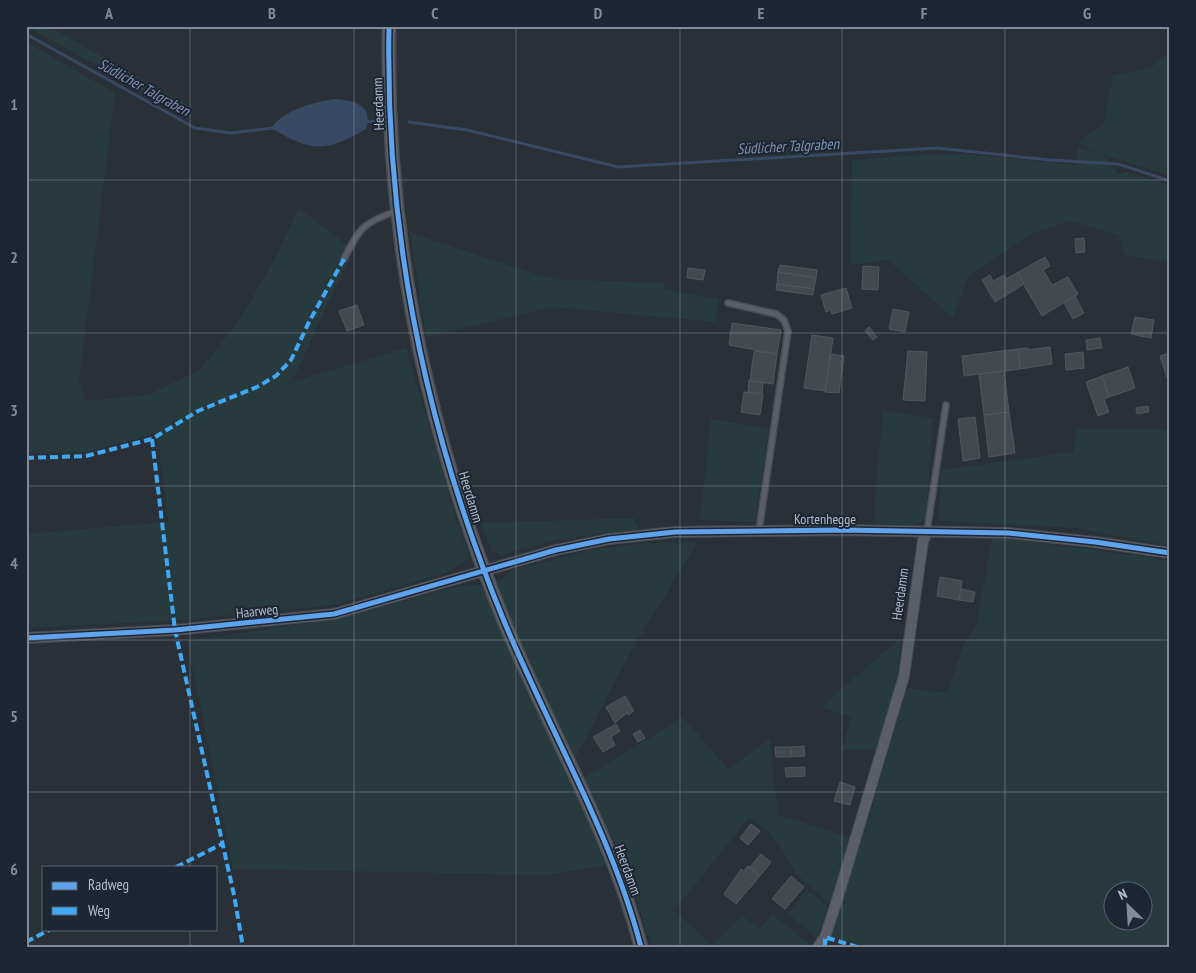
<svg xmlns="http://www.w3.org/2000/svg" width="1196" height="973" font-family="'PT Sans Narrow',sans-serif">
<rect width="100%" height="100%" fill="#2a3038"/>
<g fill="#273a3e" fill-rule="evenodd">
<path d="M26,26H48L186,104L182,113Z"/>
<path d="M26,42L115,93L79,379L85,401L148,395L200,370L242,316L275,258L299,208L353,250L292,382L406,348L458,525L470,557L446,573L335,605L183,620L26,628V534L168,522L157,433L86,452L26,453Z"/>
<path d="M1170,52V176L1104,155L1118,174L1127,172L1170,185V262L1124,255L1119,235L1071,221L1031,234L969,276L953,318L888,260L850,265L852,160L933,154H965L1076,165L1078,147L1097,152L1077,143L1104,123L1113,75L1150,68Z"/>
<path d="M410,233L552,279L664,283V289L719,299L715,322L552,307L426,337Z"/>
<path d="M883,410L933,418L926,516L917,525L873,523Z"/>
<path d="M711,419L769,428L755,522L700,520Z"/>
<path d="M1077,430H1170V546L1075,528L938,521L942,470L1073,452Z"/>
<path d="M634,518L639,529L555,540L502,555L492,552L481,523Z"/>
<path d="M992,537L1149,557L1170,562V947H866L829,936L870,814L907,688L947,693L963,646L977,623ZM1114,890H1144V920H1114Z"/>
<path d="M698,542L631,651L575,759L510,619L496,583L513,570L590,550L647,543Z"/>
<path d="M480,585L610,865L546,875L233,869L187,641L335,619L460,586Z"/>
<path d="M900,638L898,676L876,750H842L851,717L821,707Z"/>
<path d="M683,717L728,769L770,739L778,815L850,837L832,906L795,873L781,847L764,827L749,818L675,910L712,946L742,916L760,928L773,915L813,947H652L624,862L584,778Z"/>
<path d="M807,890L828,907L817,938L788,914Z"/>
</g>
<path fill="#384963" d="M334,99C352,100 374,104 366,129C324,153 312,152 271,128C287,108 310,104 334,99Z"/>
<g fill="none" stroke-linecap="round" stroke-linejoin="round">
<g stroke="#384963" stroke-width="3">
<path d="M26,34L195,128L231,133L273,128"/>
<path d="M364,122L379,121"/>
<path d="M409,122L467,130L618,167L937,148L1050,160L1118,164L1170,181"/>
</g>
</g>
<g fill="#444950" stroke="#52575f">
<path d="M1084,238L1085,252L1076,253L1075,239Z"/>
<path d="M1045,257L1050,266L1043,270L1052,285L1068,277L1078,294L1042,316L1017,273Z"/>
<path d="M780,265L817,270L816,278L778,272Z"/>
<path d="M863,266L879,267L878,290L862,289Z"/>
<path d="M688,268L705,270L703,280L687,278Z"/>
<path d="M778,272L816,278L814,289L777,284Z"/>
<path d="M1017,273L1024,284L995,302L982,280L990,275L993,281L1004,275L1006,279Z"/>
<path d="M777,284L814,289L813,295L776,290Z"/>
<path d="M846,288L852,308L832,314L831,310L826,312L821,295Z"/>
<path d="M1075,296L1084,313L1073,319L1064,303Z"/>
<path d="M357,305L364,325L347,331L339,311Z"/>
<path d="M893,309L909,312L905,332L889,329Z"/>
<path d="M1135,317L1154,320L1151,338L1131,334Z"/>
<path d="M732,323L781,330L777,354L729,345Z"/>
<path d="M869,327L877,337L873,340L865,331Z"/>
<path d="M812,335L833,338L825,391L804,388Z"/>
<path d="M1100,338L1102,348L1087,350L1086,340Z"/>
<path d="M1050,347L1052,364L1020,369L1018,349L1028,348V350Z"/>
<path d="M1018,349L1020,369L964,376L962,356Z"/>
<path d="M754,351L777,354L773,384L750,381Z"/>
<path d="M908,351L927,352L925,401L903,400Z"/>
<path d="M1083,352L1084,368L1066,370L1065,354Z"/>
<path d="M1170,353V387L1160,356Z"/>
<path d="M831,354L844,356L839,393L825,392Z"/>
<path d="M1128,367L1135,388L1109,397L1102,376Z"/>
<path d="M1004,371L1009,412L984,415L979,374Z"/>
<path d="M1102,376L1109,397L1104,399L1109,412L1098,416L1086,382Z"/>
<path d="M749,380L763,383L762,394L748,392Z"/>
<path d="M744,392L763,394L760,415L741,412Z"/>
<path d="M1148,406L1149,412L1137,414L1136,408Z"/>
<path d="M1009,412L1015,453L989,457L984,415Z"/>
<path d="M975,417L980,458L963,461L958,419Z"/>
<path d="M940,577L962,581L959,600L937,596Z"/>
<path d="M961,589L975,592L973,602L959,600Z"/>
<path d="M625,696L634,711L628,715L627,713L615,723L606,707Z"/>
<path d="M616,724L620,731L611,737L615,745L603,752L593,737Z"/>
<path d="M640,730L645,738L638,742L633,734Z"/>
<path d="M804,746L805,756L791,757V747Z"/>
<path d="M775,747H791V757H776Z"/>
<path d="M805,767V776L786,777L785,768Z"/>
<path d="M840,782L855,787L850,805L834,801Z"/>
<path d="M751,824L760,831L748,845L740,838Z"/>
<path d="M761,854L771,862L760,876L750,867Z"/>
<path d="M748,866L760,876L736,904L724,894L741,869L744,871Z"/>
<path d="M791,876L804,887L785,909L772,899Z"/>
</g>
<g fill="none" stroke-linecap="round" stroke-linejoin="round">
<defs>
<g id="service">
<path d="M344,259C359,228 364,222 397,211"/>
<path d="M728,303L776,314L784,320L788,331L759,530"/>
<path d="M927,531L946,405"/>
</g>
<g id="minor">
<path d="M26,638L175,630L334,614L556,550L609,539L675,532L844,530L1008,533L1095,542L1170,553"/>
<path d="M818,947L825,937L838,897L904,676L923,541L927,532"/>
</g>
<path id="tertiary" d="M389,26C385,231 426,432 504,621C549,730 611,832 641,947"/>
</defs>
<use href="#service" stroke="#484c53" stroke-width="8"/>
<use href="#minor" stroke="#484c53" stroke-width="12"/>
<use href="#tertiary" stroke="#484c53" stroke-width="15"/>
<use href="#service" stroke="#5a5e66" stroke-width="5"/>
<use href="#minor" stroke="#5a5e66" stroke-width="10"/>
<use href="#tertiary" stroke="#5a5e66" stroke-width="12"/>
<g stroke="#3fa9f5" stroke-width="4" stroke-dasharray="8 4" stroke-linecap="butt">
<path d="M152,439L175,630L234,895L243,947"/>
<path d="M26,458L86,456L152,439L198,411L257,387L276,376L291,360L310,320L344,259"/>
<path d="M176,867L222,844"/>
<path d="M26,942L51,929"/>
<path d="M825,947V937L857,947"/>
</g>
<defs>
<g id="cycleway">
<path d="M389,26C385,231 426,432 504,621C549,730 611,832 641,947"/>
<path d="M26,638L175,630L334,614L556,550L609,539L675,532L844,530L1008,533L1095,542L1170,553"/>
</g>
</defs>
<use href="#cycleway" stroke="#1d2633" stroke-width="8"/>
<use href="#cycleway" stroke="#60a3ed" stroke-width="5"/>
</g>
<path fill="none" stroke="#848b96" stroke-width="1" stroke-opacity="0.55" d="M190,26V867M354,26V947M516,26V947M680,26V947M842,26V947M1005,26V947M26,180H1170M26,333H1170M26,486H1170M26,640H1170M26,792H1170M190,929V947"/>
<g text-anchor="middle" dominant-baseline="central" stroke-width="4" stroke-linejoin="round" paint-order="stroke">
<g font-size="14" fill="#b4bcc9" stroke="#1d2633">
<text transform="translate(378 104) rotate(-92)">Heerdamm</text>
<text transform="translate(471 497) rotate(73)">Heerdamm</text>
<text x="825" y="519">Kortenhegge</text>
<text transform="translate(900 594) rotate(-82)">Heerdamm</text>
<text transform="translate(257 611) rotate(-6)">Haarweg</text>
<text transform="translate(628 870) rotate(70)">Heerdamm</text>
</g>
<g font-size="15" font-style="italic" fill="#7c92b1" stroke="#1d2633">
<text transform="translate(144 87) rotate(29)">Südlicher Talgraben</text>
<text transform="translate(788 146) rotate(-3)">Südlicher Talgraben</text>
</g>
</g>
<rect width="1196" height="973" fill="none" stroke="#1d2633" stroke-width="55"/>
<rect x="42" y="866" width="175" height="65" fill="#1d2633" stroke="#59626f"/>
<rect x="52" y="882" width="25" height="8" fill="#60a3ed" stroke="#59626f"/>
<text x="88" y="890" font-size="15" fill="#b4bcc9">Radweg</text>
<rect x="52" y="907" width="25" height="8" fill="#3fa9f5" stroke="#59626f"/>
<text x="88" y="916" font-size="15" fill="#b4bcc9">Weg</text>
<g transform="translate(1128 906) rotate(335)"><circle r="24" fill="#1d2633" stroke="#59626f"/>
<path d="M0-4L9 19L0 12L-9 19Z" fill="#848b96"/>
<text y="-8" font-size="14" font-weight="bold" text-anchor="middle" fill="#b4bcc9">N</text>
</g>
<rect x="28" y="28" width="1140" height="918" fill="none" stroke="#848b96" stroke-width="2"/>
<g font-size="16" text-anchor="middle" font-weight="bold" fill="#848b96">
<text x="109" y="19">A</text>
<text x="272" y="19">B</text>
<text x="435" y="19">C</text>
<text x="598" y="19">D</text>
<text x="761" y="19">E</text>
<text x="924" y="19">F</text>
<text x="1087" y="19">G</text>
<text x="14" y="110">1</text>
<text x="14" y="263">2</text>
<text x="14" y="416">3</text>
<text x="14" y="569">4</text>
<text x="14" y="722">5</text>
<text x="14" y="875">6</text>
</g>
</svg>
